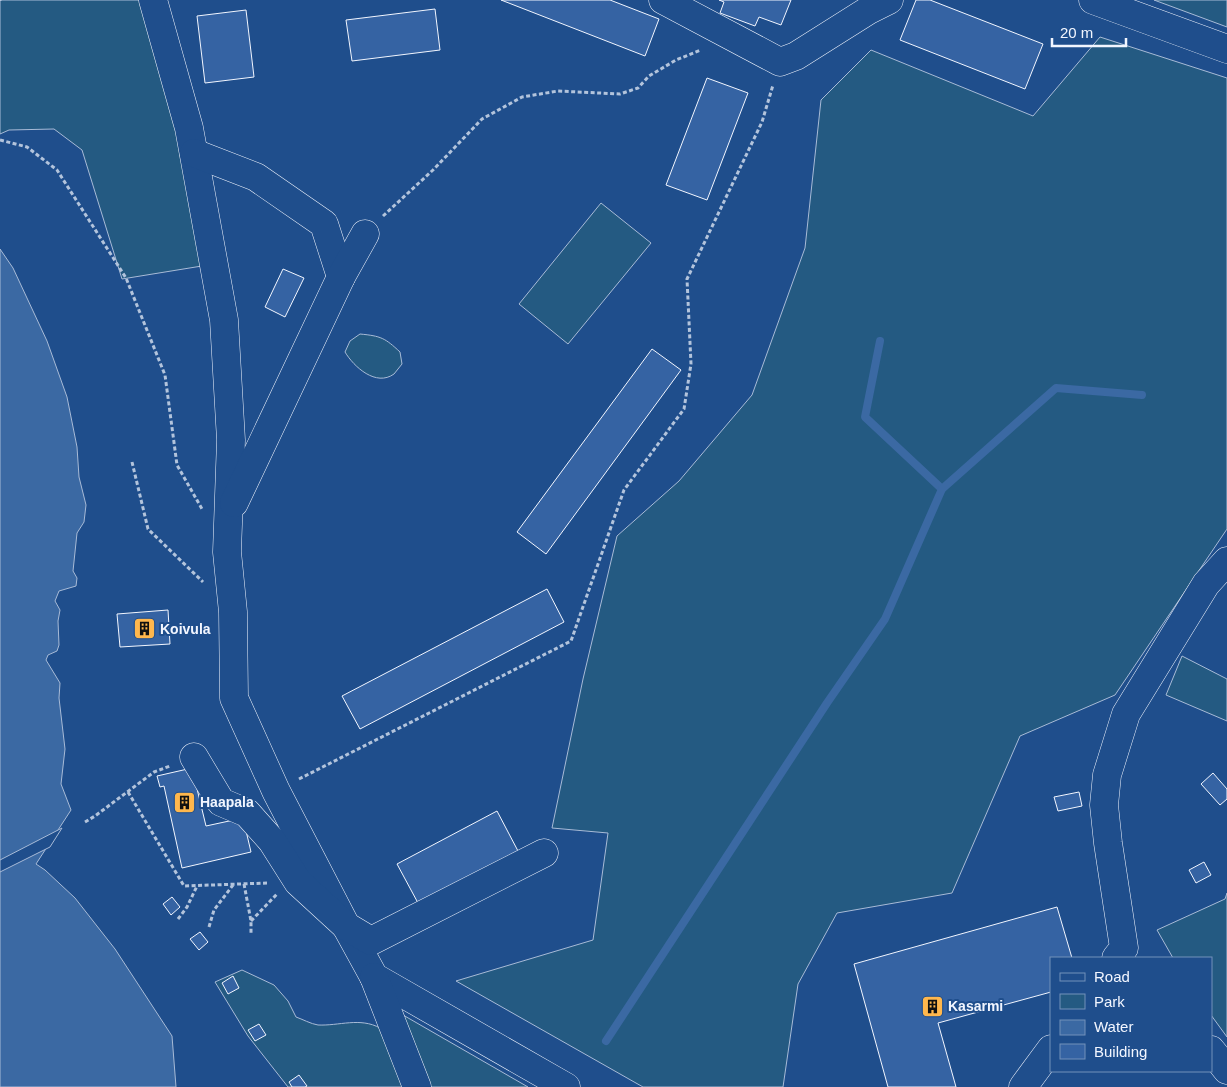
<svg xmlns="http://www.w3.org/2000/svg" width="1227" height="1087" font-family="Helvetica,sans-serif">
<rect width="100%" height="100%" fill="#1f4e8c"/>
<g fill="#245a82" stroke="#a8bbd7">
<path d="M0,0H142L179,113L208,265L122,279L82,150L54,129L9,130L0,134Z"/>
<path d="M1154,0H1227V27Z"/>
<path d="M1100,37L1227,78V529L1115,695L1020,736L952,893L837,913L798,984L783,1087H643L456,981L593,940L608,833L552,828L583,679L617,536L679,481L752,395L805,248L821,100L871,50L1033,116Z"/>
<path d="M601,203L651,243L568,344L519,304Z"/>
<path d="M360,334C381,336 385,338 400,352L402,364C399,367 397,371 394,374C376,387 354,367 345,352L350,341Z"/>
<path d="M1182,656L1227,679V721L1166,695Z"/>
<path d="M1227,893V1037L1211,1015V958H1173L1157,930L1225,899Z"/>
<path d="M242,970L274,985L288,1001L296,1017C302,1019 311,1024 318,1025C339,1026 360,1017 380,1028L404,1087H288L248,1036L215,982Z"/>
<path d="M403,1015L528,1087H431Z"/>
</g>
<path fill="#3b69a3" stroke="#a8bbd7" d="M0,249L13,268L47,341L67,397L77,447L79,477L86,505L84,522L77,533L73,571L77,578L76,586L59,591L55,601L60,610L58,621L59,645L57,651L48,655L46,660L60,683L59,698L65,749L61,784L71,810L36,864L45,870L75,898L115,949L172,1036L176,1087H0Z"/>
<path fill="#1f4e8c" stroke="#a8bbd7" d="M62,828L50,847L0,872V860Z"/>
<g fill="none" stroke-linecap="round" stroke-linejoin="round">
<g stroke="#3b69a3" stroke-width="8">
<path d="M880,341L865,417L942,489"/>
<path d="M606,1041L827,703L885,619L942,489L1056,388L1142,395"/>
</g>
</g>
<g fill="#3563a3" stroke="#f2f6ff">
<path d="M501,0H610L659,19L645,56Z"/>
<path d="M719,0H791L781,25L759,17L755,26L720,13L724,2Z"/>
<path d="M916,0H930L1043,44L1025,89L900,40Z"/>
<path d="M435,9L440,50L352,61L346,20Z"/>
<path d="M246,10L254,77L205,83L197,16Z"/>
<path d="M707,78L748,93L707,200L666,185Z"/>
<path d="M283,269L304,278L285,317L265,307Z"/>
<path d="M652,349L681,370L546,554L517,532Z"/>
<path d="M547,589L564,622L360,729L342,696Z"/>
<path d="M168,610L170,644L120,647L117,614Z"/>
<path d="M192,768L206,826L243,818L251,852L182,868L164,786L160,787L157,776Z"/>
<path d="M1213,773L1227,789V799L1220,805L1201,784Z"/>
<path d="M1079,792L1082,806L1058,811L1054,797Z"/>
<path d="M497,811L518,851L418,903L397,864Z"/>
<path d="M1204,862L1211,875L1196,883L1189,870Z"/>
<path d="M172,897L180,907L171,915L163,904Z"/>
<path d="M1057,907L1072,958H1051V992L938,1023L956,1087H888L854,964Z"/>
<path d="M200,932L208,942L199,950L190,939Z"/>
<path d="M233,976L239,988L228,994L222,983Z"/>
<path d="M259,1024L266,1035L255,1041L248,1030Z"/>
<path d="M299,1075L307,1086L305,1087H292L289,1082Z"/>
</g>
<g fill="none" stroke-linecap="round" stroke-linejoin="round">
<defs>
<g id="minor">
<path d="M153,0L189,128L224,320L231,440L227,552L233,612L234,698L276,791L346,926L374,977L566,1087"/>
<path d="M663,0L780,62L796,56L869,10L889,0"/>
<path d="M1093,0L1227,49"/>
<path d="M194,153L256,177L324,224L341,277"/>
<path d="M234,503L341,277L365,234"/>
<path d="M194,757L221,802L247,813L272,841L298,882L346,926L371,941L544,853"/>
<path d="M1116,958L1124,948L1108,843L1104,805L1107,775L1126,714L1206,584L1227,561"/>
<path d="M374,977L417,1087"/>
<path d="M1211,1050L1227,1070"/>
<path d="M1023,1087L1051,1049"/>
</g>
</defs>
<use href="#minor" stroke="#f2f6ff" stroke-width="29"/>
<g stroke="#b3c4dc" stroke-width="3" stroke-dasharray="4 2.5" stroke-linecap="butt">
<path d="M0,1V0"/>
<path d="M0,140L27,147L57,170L126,278L165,375L177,465L202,509"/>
<path d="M383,216L433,170L482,119L522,97L558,91L620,94L638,88L649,76L676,60L701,50"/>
<path d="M132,462L148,529L203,582"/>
<path d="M299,779L571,641L624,490L684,409L691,364L687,279L762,122L773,85"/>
<path d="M128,792L184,886L267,883"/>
<path d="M85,822L95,816L154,772L170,766"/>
<path d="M244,884L251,921V935"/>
<path d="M178,919L187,907L197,886"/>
<path d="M251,921L277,894"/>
<path d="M209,927L214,910L233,885"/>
</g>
<use href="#minor" stroke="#1f4e8c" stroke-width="28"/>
</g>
<defs>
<symbol id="building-square" viewBox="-11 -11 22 22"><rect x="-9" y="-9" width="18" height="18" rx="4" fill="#ffb74d" stroke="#1f4e8c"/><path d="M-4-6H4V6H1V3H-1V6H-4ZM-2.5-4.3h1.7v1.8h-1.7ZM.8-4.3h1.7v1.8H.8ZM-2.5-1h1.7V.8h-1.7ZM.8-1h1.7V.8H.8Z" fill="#111"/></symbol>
</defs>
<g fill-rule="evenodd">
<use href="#building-square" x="132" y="616" width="25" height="25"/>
<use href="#building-square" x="172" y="790" width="25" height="25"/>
<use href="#building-square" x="920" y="994" width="25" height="25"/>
</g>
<g text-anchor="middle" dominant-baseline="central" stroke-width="4" stroke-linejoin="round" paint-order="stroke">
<g font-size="14" font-weight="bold" fill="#f2f6ff" stroke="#1f4e8c" text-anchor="start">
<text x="160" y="629">Koivula</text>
<text x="200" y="802">Haapala</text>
<text x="948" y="1006">Kasarmi</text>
</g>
</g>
<rect x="1050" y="957" width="162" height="115" fill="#1f4e8c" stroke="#7391ba"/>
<rect x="1060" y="973" width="25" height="8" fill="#1f4e8c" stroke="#7391ba"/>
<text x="1094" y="982" font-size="15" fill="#f2f6ff">Road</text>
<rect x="1060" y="994" width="25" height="15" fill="#245a82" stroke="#7391ba"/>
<text x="1094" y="1007" font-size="15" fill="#f2f6ff">Park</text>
<rect x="1060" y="1020" width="25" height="15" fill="#3b69a3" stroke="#7391ba"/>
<text x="1094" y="1032" font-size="15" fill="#f2f6ff">Water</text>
<rect x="1060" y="1044" width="25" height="15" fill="#3563a3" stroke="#7391ba"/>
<text x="1094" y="1057" font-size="15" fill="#f2f6ff">Building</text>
<path d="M1052 38v8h74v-8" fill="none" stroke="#f2f6ff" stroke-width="2.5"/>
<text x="1060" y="38" font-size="15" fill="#f2f6ff" stroke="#1f4e8c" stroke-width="4" paint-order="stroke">20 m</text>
</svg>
